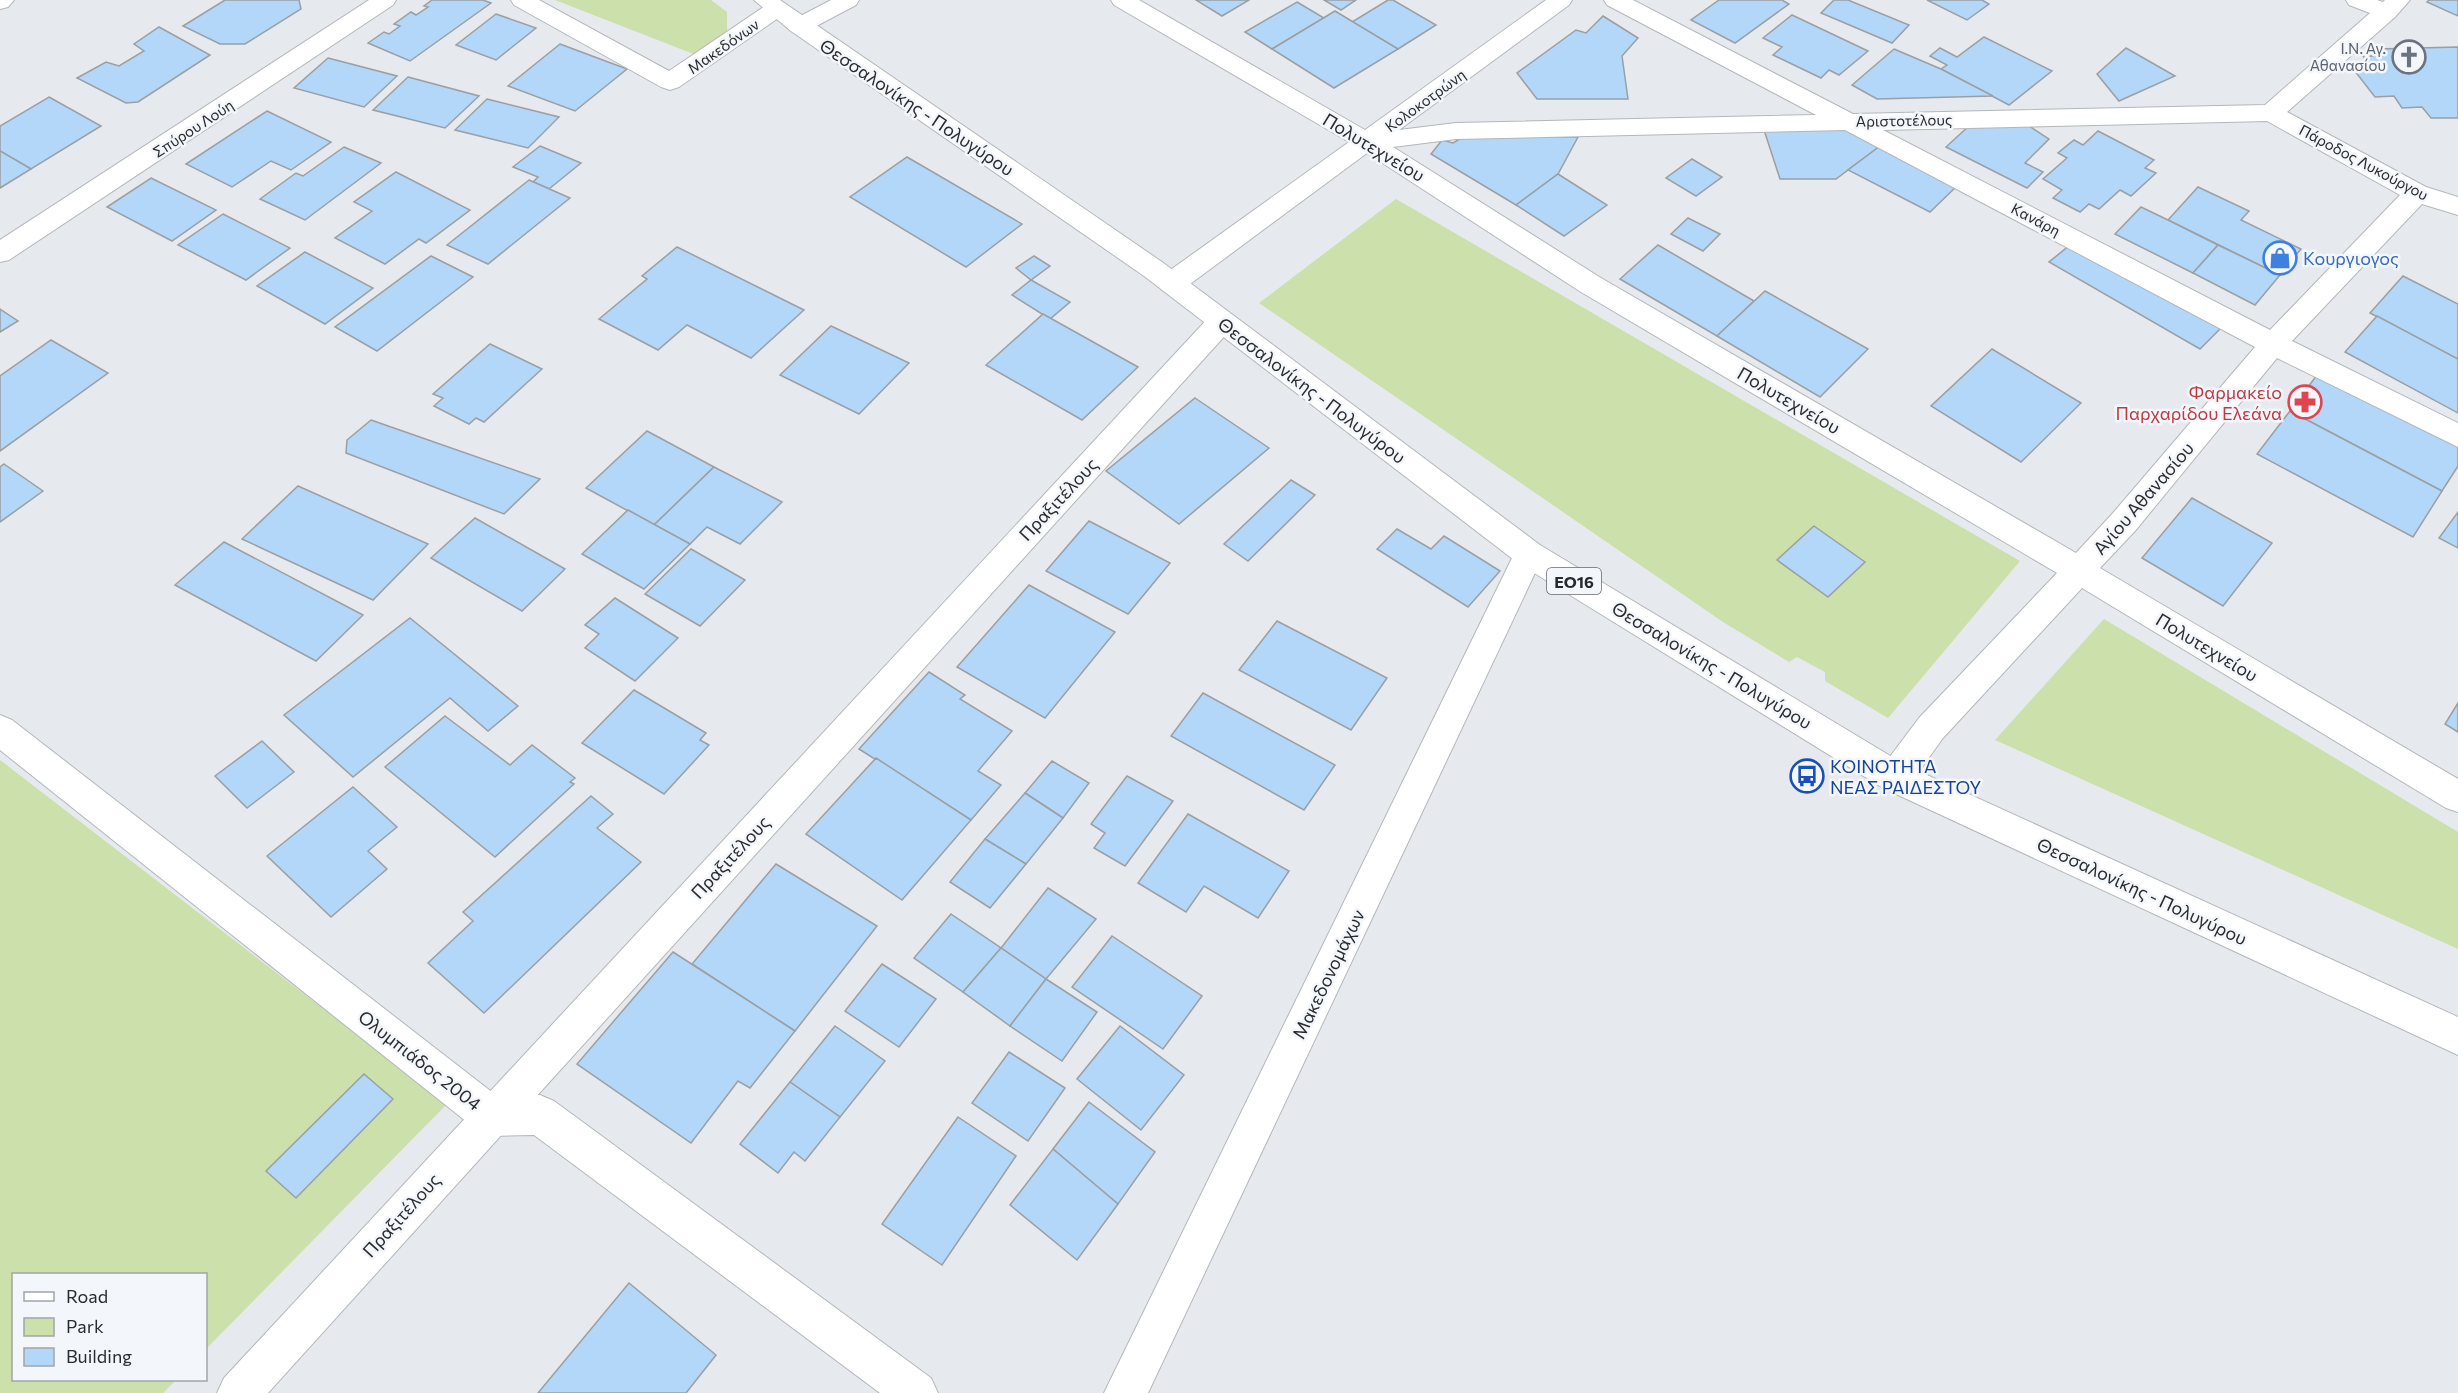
<svg xmlns="http://www.w3.org/2000/svg" width="2458" height="1393" font-family="Commissioner,sans-serif">
<rect width="100%" height="100%" fill="#e6eaee"/>
<g fill="#cbe0aa">
<path d="M555,0H711L727,12V34L696,55Z"/>
<path d="M1396,199L2020,561L1888,718L1825,681V672L1797,657L1789,662L1723,622L1259,303Z"/>
<path d="M2104,619L2458,832V949L1995,740Z"/>
<path d="M0,760L447,1104L206,1349V1274H14V1380H176L163,1393H0Z"/>
</g>
<g fill="#b2d7f8" stroke="#9b9fa3" stroke-width="1.5">
<path d="M225,0H299L301,9L245,44H220L183,26Z"/>
<path d="M432,0H483L491,3L410,61L368,43L384,32L389,34L400,26L394,24L411,12L416,15L428,7L424,6Z"/>
<path d="M1196,0H1249L1222,16Z"/>
<path d="M1324,0H1356L1341,10Z"/>
<path d="M1388,0H1393L1436,25L1398,49L1352,22Z"/>
<path d="M1719,0H1782L1789,4L1735,43L1691,20Z"/>
<path d="M1834,0H1848L1909,25L1892,43L1821,13Z"/>
<path d="M1927,0H1982L1989,4L1967,20Z"/>
<path d="M2429,0H2458V16L2427,2Z"/>
<path d="M1297,2L1324,18L1272,49L1245,32Z"/>
<path d="M1335,11L1398,49L1334,88L1272,49Z"/>
<path d="M496,14L536,28L496,60L456,45Z"/>
<path d="M1792,15L1868,51L1839,75L1829,70L1821,78L1773,55L1782,47L1763,38Z"/>
<path d="M1603,16L1638,38L1622,56L1628,99H1537L1517,73L1576,30L1586,33Z"/>
<path d="M159,27L210,55L138,102L126,103L77,78L106,62L119,66L144,51L134,44Z"/>
<path d="M1984,37L2052,71L2009,105L1941,69L1947,65L1930,56L1940,48L1957,57Z"/>
<path d="M560,44L627,69L575,111L508,86Z"/>
<path d="M2458,47V118H2431L2422,107L2402,108L2394,96L2375,97L2354,70L2373,69L2363,56H2382L2377,49Z"/>
<path d="M2126,48L2175,76L2119,101L2097,74Z"/>
<path d="M1894,49L1941,69L1993,96L1877,99L1852,85Z"/>
<path d="M328,58L397,76L364,107L294,88Z"/>
<path d="M408,77L479,96L445,128L373,110Z"/>
<path d="M49,97L101,126L31,169L0,151V126Z"/>
<path d="M487,99L559,117L528,148L455,130Z"/>
<path d="M267,111L331,142L291,170L271,161L232,187L186,164Z"/>
<path d="M2026,124L2049,139L2025,163L2043,172L2027,188L1946,147L1970,125Z"/>
<path d="M1852,129L1880,146L1836,179H1780L1764,130Z"/>
<path d="M2098,131L2154,160L2145,168L2156,173L2131,196L2120,190L2099,209L2089,204L2080,212L2053,198L2062,190L2043,179L2067,158L2058,153L2074,140L2083,145Z"/>
<path d="M1465,136L1578,137L1558,174L1516,205L1431,154L1442,140L1453,143Z"/>
<path d="M540,146L581,163L549,189L533,182L538,177L513,167Z"/>
<path d="M1880,146L1959,184L1930,212L1848,170Z"/>
<path d="M344,147L381,163L305,220L260,199L296,173L303,176Z"/>
<path d="M0,151L31,169L0,188Z"/>
<path d="M907,157L1022,224L966,267L850,197Z"/>
<path d="M1692,159L1722,177L1696,196L1666,178Z"/>
<path d="M396,172L470,210L426,243L419,239L385,264L335,238L372,211L354,202Z"/>
<path d="M1558,174L1607,205L1564,236L1516,205Z"/>
<path d="M151,178L216,210L172,241L107,207Z"/>
<path d="M529,180L570,198L488,264L447,245Z"/>
<path d="M2198,187L2249,211L2241,220L2301,249L2280,275L2168,220Z"/>
<path d="M2141,207L2168,220L2218,245L2193,273L2115,234Z"/>
<path d="M223,214L290,248L246,280L178,245Z"/>
<path d="M1688,218L1720,234L1703,251L1671,234Z"/>
<path d="M2075,241L2224,325L2200,349L2049,262Z"/>
<path d="M1658,245L1754,301L1717,336L1620,279Z"/>
<path d="M2218,245L2280,275L2255,305L2193,273Z"/>
<path d="M677,247L804,310L751,358L687,325L658,350L599,319L647,279L642,276Z"/>
<path d="M305,252L373,288L325,324L257,286Z"/>
<path d="M431,256L473,277L377,351L335,327Z"/>
<path d="M1034,256L1050,266L1031,280L1016,268Z"/>
<path d="M2403,276L2458,304V359L2370,313Z"/>
<path d="M1031,280L1070,302L1050,319L1012,295Z"/>
<path d="M1765,291L1868,349L1820,397L1717,336Z"/>
<path d="M0,309L18,321L0,332Z"/>
<path d="M1043,314L1138,367L1082,420L986,365Z"/>
<path d="M2377,316L2458,359V413L2345,352Z"/>
<path d="M831,326L909,363L859,414L780,375Z"/>
<path d="M51,340L108,373L0,451V376Z"/>
<path d="M490,344L542,369L484,422L476,418L469,424L434,406L443,398L433,394Z"/>
<path d="M1992,349L2081,403L2021,462L1931,406Z"/>
<path d="M2317,375L2458,445V466L2442,491L2290,411Z"/>
<path d="M1195,398L1269,448L1179,524L1106,471Z"/>
<path d="M2290,411L2442,491L2413,537L2257,454Z"/>
<path d="M371,420L540,479L504,514L346,453L347,440Z"/>
<path d="M647,431L714,467L654,525L586,488Z"/>
<path d="M4,464L43,491L0,522V467Z"/>
<path d="M714,467L782,502L740,544L707,527L690,544L654,525Z"/>
<path d="M1291,480L1315,495L1248,561L1224,544Z"/>
<path d="M298,486L428,544L373,600L242,539Z"/>
<path d="M2192,498L2272,543L2223,606L2142,558Z"/>
<path d="M628,510L690,544L644,589L582,554Z"/>
<path d="M2458,512V548L2439,538Z"/>
<path d="M475,518L565,569L522,611L431,558Z"/>
<path d="M1089,521L1170,563L1128,614L1046,571Z"/>
<path d="M1814,526L1865,562L1828,597L1777,560Z"/>
<path d="M1397,529L1431,549L1444,536L1500,571L1468,607L1377,549Z"/>
<path d="M224,542L363,615L316,661L175,585Z"/>
<path d="M691,549L745,580L700,626L645,594Z"/>
<path d="M1029,585L1115,632L1045,718L957,667Z"/>
<path d="M615,598L678,638L635,681L585,648L599,634L585,625Z"/>
<path d="M410,618L518,706L488,731L450,698L353,777L284,715Z"/>
<path d="M1277,621L1387,678L1351,730L1239,670Z"/>
<path d="M929,672L965,695L960,699L1012,731L978,771L1001,785L971,820L859,749Z"/>
<path d="M634,690L706,733L700,740L709,745L664,794L582,743Z"/>
<path d="M1203,693L1335,765L1304,810L1171,736Z"/>
<path d="M2458,703V732L2445,724Z"/>
<path d="M445,716L510,765L532,745L575,778L570,782L574,784L495,857L385,767Z"/>
<path d="M262,741L294,772L247,808L215,776Z"/>
<path d="M876,758L971,820L902,900L806,834Z"/>
<path d="M1052,761L1089,783L1063,818L1025,793Z"/>
<path d="M1127,776L1173,801L1125,866L1094,848L1105,833L1091,824Z"/>
<path d="M353,787L397,827L368,851L387,869L331,917L267,856Z"/>
<path d="M1025,793L1063,818L1026,864L985,839Z"/>
<path d="M591,796L613,814L597,828L641,862L484,1013L428,963L473,921L463,912Z"/>
<path d="M1188,814L1289,871L1258,918L1204,886L1186,912L1138,883Z"/>
<path d="M985,839L1026,864L990,908L950,882Z"/>
<path d="M776,864L877,926L795,1031L692,964Z"/>
<path d="M1048,888L1096,919L1046,979L1001,948Z"/>
<path d="M951,914L1001,948L963,992L914,958Z"/>
<path d="M1112,936L1202,996L1163,1049L1072,987Z"/>
<path d="M1001,948L1046,979L1010,1026L963,992Z"/>
<path d="M673,952L795,1031L750,1088L738,1081L691,1143L577,1064Z"/>
<path d="M882,964L936,999L899,1047L845,1011Z"/>
<path d="M1046,979L1097,1012L1062,1061L1010,1026Z"/>
<path d="M835,1026L885,1061L840,1117L790,1082Z"/>
<path d="M1120,1026L1184,1075L1141,1130L1077,1079Z"/>
<path d="M1009,1052L1065,1088L1028,1141L972,1103Z"/>
<path d="M364,1074L393,1099L296,1198L266,1171Z"/>
<path d="M790,1082L840,1117L805,1161L794,1152L778,1173L740,1144Z"/>
<path d="M1089,1102L1155,1152L1118,1204L1053,1149Z"/>
<path d="M958,1117L1016,1156L942,1265L882,1224Z"/>
<path d="M1053,1149L1118,1204L1077,1260L1010,1205Z"/>
<path d="M629,1283L716,1355L686,1393H538Z"/>
</g>
<g fill="none" stroke-linecap="round" stroke-linejoin="round">
<defs>
<g id="street">
<path d="M0,0H14L8,7L0,9Z"/>
<path d="M369,0H396L393,5L9,260L0,262V240Z"/>
<path d="M511,0H539L669,71L768,4L776,2L784,4L788,9L784,14L679,87L670,90L661,87L514,5Z"/>
<path d="M831,0H859L856,5L807,31L799,33L791,31L787,26L791,21Z"/>
<path d="M1111,0H1139L1365,130L1546,0H1572L1569,5L1399,130L1456,123L1816,115L1607,5L1604,0H1633L1853,114L2265,105L2370,13L2349,5L2346,0H2377L2383,2L2385,0H2410L2395,17L2287,112L2426,187L2458,197V215L2422,204L2292,341L2458,423V447L2277,358L2135,531L2100,568L2458,779V812L2446,808L2082,588L1943,738L1907,788L1895,792L1883,788L1878,777L1883,766L1919,718L2057,573L1581,292L1367,153L1182,290L1172,292L1162,290L1158,283L1162,276L1349,142L1114,5ZM2267,121L2400,195L2270,330L1883,130ZM1845,130L2255,347L2113,513L2076,553L1601,278L1393,147L1456,139Z"/>
<path d="M1529,542L1540,545L1544,554L1148,1393H1104L1514,554L1518,545Z"/>
<path d="M0,715L12,720L497,1096L540,1095L554,1101L931,1378L938,1393H880L534,1135L491,1136L477,1130L0,750Z"/>
</g>
<path id="secondary" d="M1221,312L1231,315L1235,322L1231,329L268,1393H217L224,1378L1211,315Z"/>
<path id="primary" d="M754,0H780L1162,262L1540,545L1907,766L2458,1017V1055L1883,788L1518,563L1144,276L791,31Z"/>
</defs>
<use href="#street" stroke="#b3b7bb" stroke-width="2"/>
<use href="#secondary" stroke="#b3b7bb" stroke-width="2"/>
<use href="#primary" stroke="#b3b7bb" stroke-width="2"/>
<use href="#street" fill="#fff" fill-rule="evenodd"/>
<use href="#secondary" fill="#fff" fill-rule="evenodd"/>
<use href="#primary" fill="#fff" fill-rule="evenodd"/>
</g>
<defs>
<symbol id="church-ring" viewBox="-11 -11 22 22"><circle r="9.5" fill="#f3f7fb" stroke="#6b7280" stroke-width="1.5"/><path d="M-1.2-6h2.4v3.5h3.3v2.4h-3.3V6h-2.4V-.1h-3.3v-2.4h3.3Z" fill="#6b7280"/></symbol>
<symbol id="shop-ring" viewBox="-11 -11 22 22"><circle r="9.5" fill="#f3f7fb" stroke="#3f7fe0" stroke-width="1.5"/><path d="M-5-2.5h2.3a2.7 3.5 0 0 1 5.4 0H5L5.5 6h-11ZM-1.5-2.5h3a1.5 2.3 0 0 0-3 0Z" fill="#3f7fe0"/></symbol>
<symbol id="pharmacy-ring" viewBox="-11 -11 22 22"><circle r="9.5" fill="#f3f7fb" stroke="#e0444e" stroke-width="1.5"/><path d="M-2-6h4v4h4v4h-4v4h-4v-4h-4v-4h4Z" fill="#e0444e"/></symbol>
<symbol id="bus-ring" viewBox="-11 -11 22 22"><circle r="9.5" fill="#f3f7fb" stroke="#1a4fb4" stroke-width="1.5"/><path d="M-5-6H5V4H4V6H2V4H-2V6H-4V4H-5ZM-3.5-4V0h7V-4ZM-3.5 1.2v1.5H-2V1.2ZM2 1.2v1.5H3.5V1.2Z" fill="#1a4fb4"/></symbol>
</defs>
<g fill-rule="evenodd">
<use href="#church-ring" x="2390" y="38" width="38" height="38"/>
<use href="#shop-ring" x="2261" y="239" width="38" height="38"/>
<use href="#pharmacy-ring" x="2286" y="383" width="38" height="38"/>
<use href="#bus-ring" x="1788" y="757" width="38" height="38"/>
</g>
<g text-anchor="middle" dominant-baseline="central" stroke-width="5" stroke-linejoin="round" paint-order="stroke">
<g font-size="15" fill="#292a2c" stroke="#f3f7fb">
<text transform="translate(723 46) rotate(-35)">Μακεδόνων</text>
<text transform="translate(1425 100) rotate(-36)">Κολοκοτρώνη</text>
<text transform="translate(1904 120) rotate(-1)">Αριστοτέλους</text>
<text transform="translate(193 128) rotate(-33)">Σπύρου Λούη</text>
<text transform="translate(2364 162) rotate(28)">Πάροδος Λυκούργου</text>
<text transform="translate(2036 219) rotate(28)">Κανάρη</text>
</g>
<g font-size="15" fill="#5b616d" stroke="#f3f7fb" text-anchor="end">
<text x="2386" y="48">Ι.Ν. Αγ.<tspan x="2386" dy="17">Αθανασίου</tspan></text>
</g>
<rect fill="#f3f7fb" stroke="#66686a" stroke-width="1.5" x="1547" y="568" width="54" height="26" rx="4.5"/>
<g font-size="16" font-weight="bold" fill="#292a2c">
<text x="1574" y="581">ΕΟ16</text>
</g>
<g font-size="18" fill="#292a2c" stroke="#f3f7fb">
<text transform="translate(917 107) rotate(34)">Θεσσαλονίκης - Πολυγύρου</text>
<text transform="translate(1374 147) rotate(31)">Πολυτεχνείου</text>
<text transform="translate(1312 390) rotate(37)">Θεσσαλονίκης - Πολυγύρου</text>
<text transform="translate(1789 400) rotate(30)">Πολυτεχνείου</text>
<text transform="translate(2143 498) rotate(-49)">Αγίου Αθανασίου</text>
<text transform="translate(1058 499) rotate(-47)">Πραξιτέλους</text>
<text transform="translate(2207 647) rotate(31)">Πολυτεχνείου</text>
<text transform="translate(1712 665) rotate(31)">Θεσσαλονίκης - Πολυγύρου</text>
<text transform="translate(730 857) rotate(-47)">Πραξιτέλους</text>
<text transform="translate(2142 891) rotate(25)">Θεσσαλονίκης - Πολυγύρου</text>
<text transform="translate(1328 974) rotate(-64)">Μακεδονομάχων</text>
<text transform="translate(420 1060) rotate(38)">Ολυμπιάδος 2004</text>
<text transform="translate(401 1215) rotate(-48)">Πραξιτέλους</text>
</g>
<g font-size="18" fill="#366cbe" stroke="#f3f7fb" text-anchor="start">
<text x="2303" y="258">Κουργιογος</text>
</g>
<g font-size="18" fill="#be3a42" stroke="#f3f7fb" text-anchor="end">
<text x="2282" y="392">Φαρμακείο<tspan x="2282" dy="21">Παρχαρίδου Ελεάνα</tspan></text>
</g>
<g font-size="18" fill="#164399" stroke="#f3f7fb" text-anchor="start">
<text x="1830" y="766">ΚΟΙΝΟΤΗΤΑ<tspan x="1830" dy="21">ΝΕΑΣ ΡΑΙΔΕΣΤΟΥ</tspan></text>
</g>
</g>
<rect x="12" y="1273" width="195" height="108" fill="#f3f7fb" stroke="#a2a5a8" stroke-width="1.5"/>
<rect x="24" y="1292" width="30" height="9" fill="#ffffff" stroke="#a2a5a8" stroke-width="1.5"/>
<text x="66" y="1303" font-size="18" fill="#292a2c">Road</text>
<rect x="24" y="1318" width="30" height="18" fill="#cbe0aa" stroke="#a2a5a8" stroke-width="1.5"/>
<text x="66" y="1333" font-size="18" fill="#292a2c">Park</text>
<rect x="24" y="1348" width="30" height="18" fill="#b2d7f8" stroke="#a2a5a8" stroke-width="1.5"/>
<text x="66" y="1363" font-size="18" fill="#292a2c">Building</text>
</svg>
